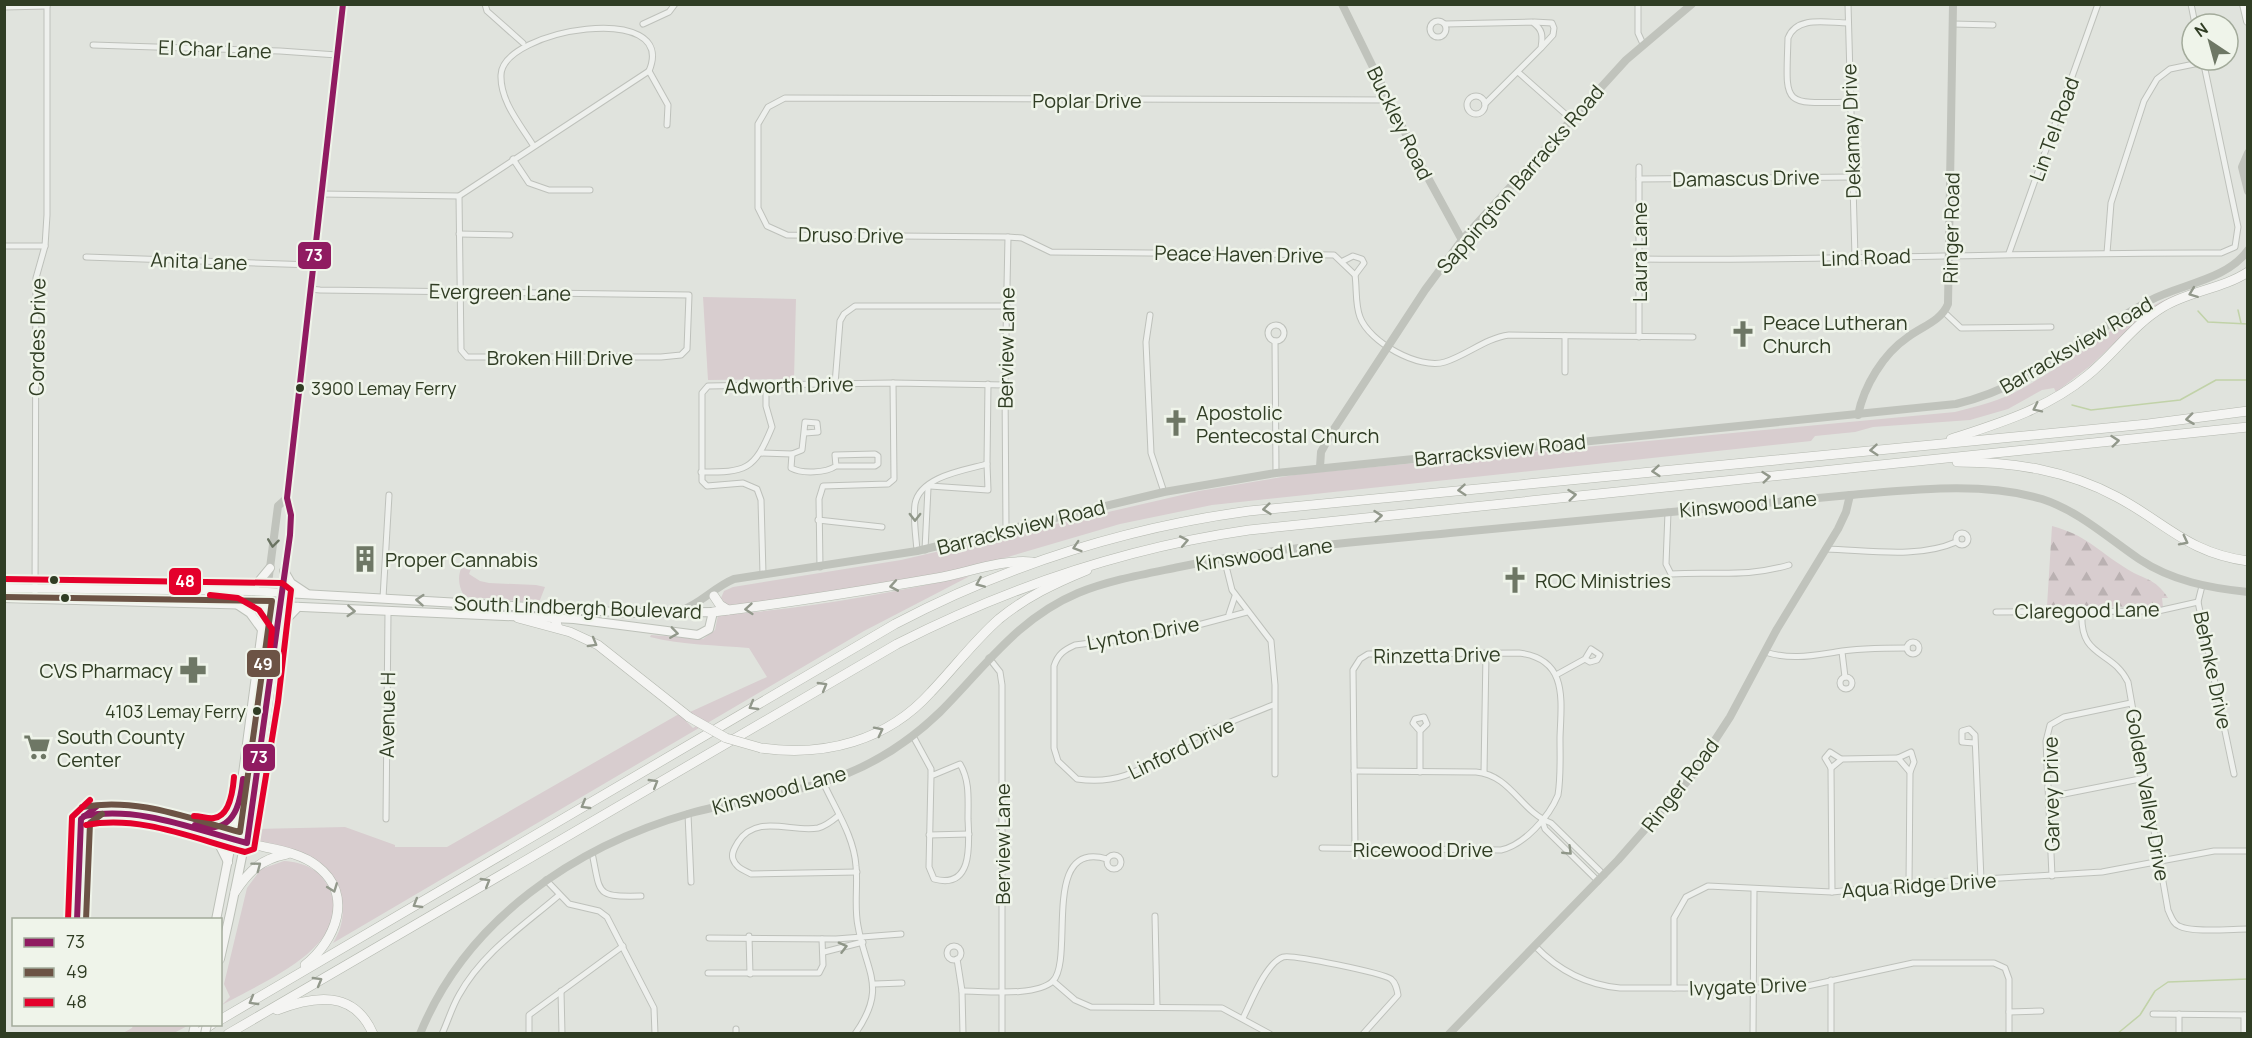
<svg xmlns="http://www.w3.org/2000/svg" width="2252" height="1038" font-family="Manrope,sans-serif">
<defs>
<pattern id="forest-firs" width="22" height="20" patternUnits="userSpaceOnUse" patternTransform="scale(1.5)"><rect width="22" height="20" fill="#d8cdcf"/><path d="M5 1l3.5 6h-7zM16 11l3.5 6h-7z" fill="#bab1b2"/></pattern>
</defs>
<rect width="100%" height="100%" fill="#e0e3dd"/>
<g fill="#d8cdcf">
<path d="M2180,293L2141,318L2090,366L2056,392L2054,388L2042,390L2008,409L1970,420L1873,427L1855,432L1815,436L1811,441L1212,505L1120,524L970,568L823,594L732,605H727L721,598L724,591L733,587L901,560L1199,491L1300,474L1955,412C1978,406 2000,401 2021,389C2075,360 2122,317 2180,293Z"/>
<path d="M703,297L796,299L794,379L708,380Z"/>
<path d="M462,567H468L471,569L469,574L480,581L489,583L536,585L545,587L540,600L532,602L467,597L463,594C459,586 457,576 462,567Z"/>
<path d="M970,576L864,631L333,943C341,930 344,918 342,903C337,856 293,850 255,840V829L345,827L395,845V847H447L679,714L693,728L703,722L690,712L767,677L749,648C715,645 683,645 650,637L651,635L703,639L715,630L718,615C802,610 888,593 970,576Z"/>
<path d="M284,861C303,862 320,869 329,888C356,946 260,983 222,1005L230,997L224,984L247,888L261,869Z"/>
<path d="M133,1025V1024L189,1025L174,1033H123L132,1028Z"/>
</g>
<path fill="url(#forest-firs)" d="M2052,526C2086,535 2097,550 2124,567C2143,580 2155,577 2168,598H2162L2163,607L2047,606Z"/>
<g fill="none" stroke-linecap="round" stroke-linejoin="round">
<g stroke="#c1d2a8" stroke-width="1.5">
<path d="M2238,310L2241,323"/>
<path d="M2198,311L2208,322L2248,324"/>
<path d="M2072,405L2091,410L2180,400L2216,380H2248"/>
<path d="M2117,1034L2140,1015L2155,991L2168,982L2248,979"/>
</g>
<defs>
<g id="street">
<path d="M485,4L487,11L523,43"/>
<path d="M1638,4V33L1643,44"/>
<path d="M1848,4L1855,257"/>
<path d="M2191,4L2195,24"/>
<path d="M4,7L47,6"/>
<circle cx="1438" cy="29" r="8"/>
<path d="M1534,22L1552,23L1554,28L1553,35L1542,47"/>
<path d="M1848,23C1828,23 1797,15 1788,38C1786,106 1781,104 1850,102"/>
<path d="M643,24L669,12L675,4"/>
<path d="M1445,24L1532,22C1543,29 1543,36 1541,48L1485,104"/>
<path d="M1953,24L1993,25"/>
<path d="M93,45L280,51L337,55"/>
<path d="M649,71L668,105L667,125"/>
<path d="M1518,72L1571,119"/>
<circle cx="1476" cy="105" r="9"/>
<path d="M1389,100L785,98L768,107L758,124V208L767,226L787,235L1008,237L1022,238L1051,252L1334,255L1355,275C1357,289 1355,304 1360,317C1369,342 1419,370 1445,362C1467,355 1486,338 1509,335L1693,337"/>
<path d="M533,145C520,124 500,101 501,75C502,29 679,0 649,71"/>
<path d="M513,159L529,183L549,190H590"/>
<path d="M1639,179L1852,177"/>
<path d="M321,194L459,196L649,71"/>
<path d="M459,234L510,235"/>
<path d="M4,246H45"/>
<path d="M2009,253L2098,4"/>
<path d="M2107,253L2111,203L2144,101L2157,79L2170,69L2204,62"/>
<path d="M86,257L313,265"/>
<path d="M1639,259C1833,261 2027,252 2221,253L2235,247L2238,227L2203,60"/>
<path d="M1343,261L1353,256L1362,259L1364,263L1355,275"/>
<path d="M310,289L320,290L689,295L687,349L681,355L661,357H467L461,350L459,196"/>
<path d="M1944,312L1961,328L2051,327"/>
<path d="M1150,315L1146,342L1151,453L1164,492"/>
<circle cx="1276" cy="333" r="8"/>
<path d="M1639,337V167"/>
<path d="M1275,341L1276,473"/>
<path d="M1565,372V336"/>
<path d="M835,384L840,321L844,314L855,306H1007"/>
<path d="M760,453L792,454L802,450L805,422L817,423L818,432L805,433"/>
<path d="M792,454L791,468C802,474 826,473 836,466L835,455L875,454L878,456V464L875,466H836"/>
<path d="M701,472C746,472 754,471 772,427L766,406V385"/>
<path d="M930,486L988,490L987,464"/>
<path d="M1668,512L1666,564L1671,574C1715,571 1745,578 1789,565"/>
<path d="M818,520L882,527"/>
<path d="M1006,531L1005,385L1008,237"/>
<circle cx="1962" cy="539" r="6"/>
<path d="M1826,549C1867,550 1918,559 1956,542"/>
<path d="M925,550L928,488"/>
<path d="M917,551C916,536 913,519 915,504C920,476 966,470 987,464L988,384"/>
<path d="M1224,558L1232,590L1271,641L1275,685V774"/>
<path d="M820,567L819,499L823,486L888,484L894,479L893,383"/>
<path d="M763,574L761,500L757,489L743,483L707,486L702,481V393L708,386L893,383L1005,385"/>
<path d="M2202,586L2198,602L2234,774"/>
<path d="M383,598L389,495"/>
<path d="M35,599L36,278L45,246L47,215V4"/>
<path d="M1247,612L1168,633L1075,645C1064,650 1058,654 1054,666V748L1058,761L1077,779C1126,786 1147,764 1187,742C1214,727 1244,717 1273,705"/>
<path d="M1996,612L2158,611L2198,602"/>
<path d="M2082,612C2079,659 2112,649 2128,682L2168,910C2171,916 2173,924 2179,926C2192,933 2232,929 2248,929"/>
<path d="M1229,614L1235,596"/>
<circle cx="1913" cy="648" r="6"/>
<path d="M1765,652C1791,660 1810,656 1836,652C1859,648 1883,648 1907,648"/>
<path d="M1842,652L1845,677"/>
<path d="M989,658L1000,672L1002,685V1034"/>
<path d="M1556,675L1585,659L1590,662L1597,660L1600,655L1591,649L1585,659"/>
<circle cx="1846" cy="683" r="6"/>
<path d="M913,736L931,769V776L929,867L934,879C974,890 969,842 968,819C968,799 970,781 960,764L931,776"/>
<path d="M1974,743L1962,742V731L1969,729L1975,735L1981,880"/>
<path d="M1898,758L1911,752L1914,762L1910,772"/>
<path d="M1831,768L1825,758L1830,752L1841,759"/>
<path d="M1354,771L1476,772C1511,775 1521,812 1551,823L1604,875"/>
<path d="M1420,772V731L1413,723L1415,719L1424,717L1427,724L1420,731"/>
<path d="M1484,773L1486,653"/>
<path d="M823,782C835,809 854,836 856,866C858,886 854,907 858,926C866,973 888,987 855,1034"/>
<path d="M2049,797L2145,778"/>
<path d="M688,814L691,882"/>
<path d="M838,816C832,821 826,826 818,828C792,833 757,813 738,842C735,847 731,853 733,859C736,868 744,870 751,874L857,872"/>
<path d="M386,819L388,612"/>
<path d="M1542,820L1545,829L1598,881"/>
<path d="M929,835L969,834"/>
<path d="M1322,848L1501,850C1524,845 1549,817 1558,795C1561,777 1560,757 1560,738C1561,701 1569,659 1519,653L1368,654L1360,659L1353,670L1355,849"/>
<path d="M592,853C601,894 594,897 641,896"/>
<circle cx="1114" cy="862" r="7"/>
<path d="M2052,876L2046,741L2050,725L2064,717L2131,703"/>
<path d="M546,880L569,904L599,911L607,917L654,1008L655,1034"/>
<path d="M1832,892L1831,768L1842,759L1898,758L1910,772L1909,884"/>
<path d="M1155,916L1157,1007"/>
<path d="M749,936L750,974"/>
<path d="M709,938L836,939L901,934"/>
<circle cx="954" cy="953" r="7"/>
<path d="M1535,946C1558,970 1587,985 1620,988H1798L1913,963H1994L2005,968L2009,979V1034"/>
<path d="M824,952L863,942"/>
<path d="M957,959L962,991L963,1034"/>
<path d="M708,973H819L823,965L822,939"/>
<path d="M1053,981L1075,1000L1091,1007L1222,1008L1270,1034"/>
<path d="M875,984L902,983"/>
<path d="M1674,988V918L1686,897L1708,886L1832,892L1934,882L2102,872L2214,851H2248"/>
<path d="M561,991L562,1034"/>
<path d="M962,991C985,991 1036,997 1053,981C1075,958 1040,839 1107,859"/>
<path d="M2009,1012L2041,1011"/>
<path d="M2153,1014L2248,1015"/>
<path d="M1243,1018C1251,1002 1266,963 1283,957C1292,954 1382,973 1391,979C1396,983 1397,989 1398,995L1363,1034"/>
<path d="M442,1034C448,1021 452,1007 459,995C482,953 523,926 558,896"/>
<path d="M529,1034V1015L623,946"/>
<path d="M736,1034V1029"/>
<path d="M1753,1034L1754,889"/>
<path d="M1831,1034V980"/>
<path d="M2179,1034V1014"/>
<path d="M2244,1034V1015"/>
</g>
<g id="primary">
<path d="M2244,4L2248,21"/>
<path d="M284,571L291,583L306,593"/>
<path d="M4,588L251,591L634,613L713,612L709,629L698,635L574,619L257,605L4,598"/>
<path d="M251,591L270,568"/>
<path d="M238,605L250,613L263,631"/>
<path d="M278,628L298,607"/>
<path d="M214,827L229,818L237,807"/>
<path d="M205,833L220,846L228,862"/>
<path d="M216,920L239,804L266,600"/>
<path d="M220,959C248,837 270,716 282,592"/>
<path d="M193,1034L195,1024"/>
</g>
<g id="highway">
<path d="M1951,439C2000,423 2047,409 2088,375C2114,354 2133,325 2163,307C2189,291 2222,289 2248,272"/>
<path d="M1957,462C2014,462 2067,470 2117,497C2166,523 2188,553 2248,561"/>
<path d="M714,596L720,605L728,610"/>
<path d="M552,609L558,628"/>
<path d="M713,612C788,603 862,591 937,578C967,573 1000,559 1032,562"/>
<path d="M518,618L570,632L598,645L689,717"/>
<path d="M761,748C825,757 887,741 931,692C954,668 974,641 999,619C1026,597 1055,583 1087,570"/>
<path d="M247,843C269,849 299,851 317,866C355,895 335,941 305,965"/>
<path d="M235,892C249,871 261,859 287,854"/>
<path d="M277,1010C313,996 354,989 373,1034"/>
<path d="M220,1020L895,624C1007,565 1124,528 1249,511L2148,424L2248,411"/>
<path d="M197,1034L212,1024"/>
<path d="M228,1034L897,644C1009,587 1124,548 1249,530L2248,427"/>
</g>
</defs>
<use href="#street" stroke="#bec1bb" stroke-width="7"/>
<use href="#primary" stroke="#bdc1b9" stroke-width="10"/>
<use href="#highway" stroke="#b4b8af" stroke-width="10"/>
<use href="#street" stroke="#eef0ed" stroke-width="5"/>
<g stroke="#c0c3bc" stroke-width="8">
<path d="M1342,4L1421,165L1462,240"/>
<path d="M2248,153L2242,167L2248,191"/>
<path d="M1858,415C1864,386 1883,354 1908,337C1923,326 1941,321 1948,304L1953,4"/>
<path d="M1320,467L1321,452L1332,432L1425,290L1462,240L1626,60L1692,4"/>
<path d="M267,591L278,506L287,498"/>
<path d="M282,592C284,569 297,517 287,498L343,4"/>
<path d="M680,611C701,604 714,587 734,579L917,551L1164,492L1276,473L1956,404C2033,386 2083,335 2151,300C2181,284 2227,280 2248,250"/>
<path d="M420,1034C466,920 575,846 691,813C742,799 797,794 846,774C881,760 912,739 940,712C984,668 1018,618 1078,593C1110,580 1145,574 1179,567C1269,548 1359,542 1450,533C1583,521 1717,507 1850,495C1911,490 1982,481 2042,499C2079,511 2108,538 2139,559C2172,581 2209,588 2248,592"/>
<path d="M1449,1034L1618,860L1691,777L1730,717L1777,629L1838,529L1846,512L1850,495"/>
</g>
<use href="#primary" stroke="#f4f4f2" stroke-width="8"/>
<use href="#highway" stroke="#f4f4f2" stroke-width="9"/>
<defs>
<path id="primary-bridge" d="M205,1034L207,1024"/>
<path id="highway-bridge" d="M689,717L726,738L761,748"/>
</defs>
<use href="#primary-bridge" stroke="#bdc1b9" stroke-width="10" stroke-linecap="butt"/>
<use href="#highway-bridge" stroke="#b4b8af" stroke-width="10" stroke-linecap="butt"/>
<use href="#primary-bridge" stroke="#f4f4f2" stroke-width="8"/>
<use href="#highway-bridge" stroke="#f4f4f2" stroke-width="9"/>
<defs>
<g id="bus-1">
<path d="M84,816C140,806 193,829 247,843L290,535L291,515L287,498L343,4"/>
<path d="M195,825C201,825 208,828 215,827C237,824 241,797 243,779"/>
<path d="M77,920L81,819L96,807"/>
</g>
<g id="bus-2">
<path d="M4,597L272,601L240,832C187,818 137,797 82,807"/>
<path d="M86,920L90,823L102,814"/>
</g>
<g id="bus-3">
<path d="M4,579L282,583L291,590L278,702L254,849L245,852C192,838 140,815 86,825"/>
<path d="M210,595L238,598L259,610L272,629L269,660"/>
<path d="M194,816C201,816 208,819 214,818C230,816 233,790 234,777"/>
<path d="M68,920L72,817L90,800"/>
</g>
</defs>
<use href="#bus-1" stroke="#eff4ea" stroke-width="10"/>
<use href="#bus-2" stroke="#eff4ea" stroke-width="10"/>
<use href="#bus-3" stroke="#eff4ea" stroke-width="10"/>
<use href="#bus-1" stroke="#901b61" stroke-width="6"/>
<use href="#bus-2" stroke="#6c5345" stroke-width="6"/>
<use href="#bus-3" stroke="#e4002b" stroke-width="6"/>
</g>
<defs><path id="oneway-chevron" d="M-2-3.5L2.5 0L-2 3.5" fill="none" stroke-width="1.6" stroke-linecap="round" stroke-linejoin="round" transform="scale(1.5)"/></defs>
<g stroke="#92988b">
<use href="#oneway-chevron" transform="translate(2193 293) rotate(159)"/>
<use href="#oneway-chevron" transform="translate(2037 408) rotate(154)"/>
<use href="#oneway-chevron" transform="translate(2190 419) rotate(173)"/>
<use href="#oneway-chevron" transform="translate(2115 441) rotate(-6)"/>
<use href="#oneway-chevron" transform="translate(1874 450) rotate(175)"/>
<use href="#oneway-chevron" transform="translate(1656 471) rotate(175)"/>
<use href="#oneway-chevron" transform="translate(1766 477) rotate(-6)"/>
<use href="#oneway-chevron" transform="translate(1462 490) rotate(175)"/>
<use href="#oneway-chevron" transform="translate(1572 495) rotate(-6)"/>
<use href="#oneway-chevron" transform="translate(1267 509) rotate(174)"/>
<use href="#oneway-chevron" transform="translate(1378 516) rotate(-6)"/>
<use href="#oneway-chevron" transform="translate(1184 541) rotate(-11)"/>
<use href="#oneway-chevron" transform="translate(2184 541) rotate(27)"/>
<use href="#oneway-chevron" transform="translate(1077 547) rotate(162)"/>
<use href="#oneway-chevron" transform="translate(980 583) rotate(157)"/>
<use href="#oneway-chevron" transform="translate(894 586) rotate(170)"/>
<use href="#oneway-chevron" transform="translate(420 600) rotate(-176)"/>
<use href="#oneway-chevron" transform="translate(749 609) rotate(175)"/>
<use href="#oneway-chevron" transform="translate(351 611) rotate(4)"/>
<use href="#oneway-chevron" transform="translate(674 633) rotate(8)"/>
<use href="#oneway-chevron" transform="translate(593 643) rotate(30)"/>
<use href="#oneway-chevron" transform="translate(823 686) rotate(-30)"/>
<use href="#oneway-chevron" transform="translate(753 706) rotate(150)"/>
<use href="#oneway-chevron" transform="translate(879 731) rotate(-27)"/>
<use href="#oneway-chevron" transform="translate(654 783) rotate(-31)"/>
<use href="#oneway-chevron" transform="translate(585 805) rotate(150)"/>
<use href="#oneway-chevron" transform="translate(257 866) rotate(-37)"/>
<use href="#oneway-chevron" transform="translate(486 882) rotate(-31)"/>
<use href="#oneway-chevron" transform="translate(333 888) rotate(69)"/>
<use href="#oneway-chevron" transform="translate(417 904) rotate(149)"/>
<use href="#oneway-chevron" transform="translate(318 981) rotate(-30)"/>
<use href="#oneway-chevron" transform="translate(253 1001) rotate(150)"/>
</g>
<g stroke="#8f9688">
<use href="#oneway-chevron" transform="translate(915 517) rotate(90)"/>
<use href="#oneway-chevron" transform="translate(1568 851) rotate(44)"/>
<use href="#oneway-chevron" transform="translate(843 947) rotate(-15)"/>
</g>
<use stroke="#6a7361" href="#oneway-chevron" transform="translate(273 543) rotate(97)"/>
<defs>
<symbol id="church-bare" viewBox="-9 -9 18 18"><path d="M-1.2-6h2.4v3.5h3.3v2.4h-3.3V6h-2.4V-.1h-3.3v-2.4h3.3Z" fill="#6e7765" stroke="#eff4ea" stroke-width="2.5" paint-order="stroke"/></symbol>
<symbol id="building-bare" viewBox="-9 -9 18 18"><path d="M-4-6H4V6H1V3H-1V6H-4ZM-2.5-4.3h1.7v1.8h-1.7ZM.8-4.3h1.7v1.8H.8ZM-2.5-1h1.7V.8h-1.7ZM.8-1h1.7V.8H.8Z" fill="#6e7765" stroke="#eff4ea" stroke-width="2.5" paint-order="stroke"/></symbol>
<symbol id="pharmacy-bare" viewBox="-9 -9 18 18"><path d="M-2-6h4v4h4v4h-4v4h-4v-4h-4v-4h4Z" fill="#6e7765" stroke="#eff4ea" stroke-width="2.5" paint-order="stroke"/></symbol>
<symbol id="supermarket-bare" viewBox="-9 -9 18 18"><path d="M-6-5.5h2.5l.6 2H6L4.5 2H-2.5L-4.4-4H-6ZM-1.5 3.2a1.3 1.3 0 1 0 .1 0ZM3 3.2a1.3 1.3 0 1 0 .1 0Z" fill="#6e7765" stroke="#eff4ea" stroke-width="2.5" paint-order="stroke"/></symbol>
</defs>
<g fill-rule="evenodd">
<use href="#church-bare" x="1724" y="315" width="38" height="38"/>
<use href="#church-bare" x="1157" y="404" width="38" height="38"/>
<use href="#building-bare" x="346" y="540" width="38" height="38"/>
<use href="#church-bare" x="1496" y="561" width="38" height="38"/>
<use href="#pharmacy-bare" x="174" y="651" width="38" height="38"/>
<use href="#supermarket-bare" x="18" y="728" width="38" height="38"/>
</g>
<g fill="#303d24" stroke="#eff4ea" stroke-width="2">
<circle cx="300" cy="388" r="5"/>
<circle cx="54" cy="580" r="5"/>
<circle cx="65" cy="598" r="5"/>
<circle cx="257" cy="711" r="5"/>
</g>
<g text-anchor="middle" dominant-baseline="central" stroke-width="5" stroke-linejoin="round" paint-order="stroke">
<g font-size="18" fill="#303d24" stroke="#eff4ea" text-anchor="start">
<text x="311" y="388">3900 Lemay Ferry</text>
<text x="246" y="711" text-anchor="end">4103 Lemay Ferry</text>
</g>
<g font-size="20" fill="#303d24" stroke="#eff4ea">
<text transform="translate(215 49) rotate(2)">El Char Lane</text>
<text x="1087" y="100">Poplar Drive</text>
<text transform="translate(1400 123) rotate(64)">Buckley Road</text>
<text transform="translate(2054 129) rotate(-70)">Lin Tel Road</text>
<text transform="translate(1851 131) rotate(-92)">Dekamay Drive</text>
<text transform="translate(1746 178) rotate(-1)">Damascus Drive</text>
<text transform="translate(1520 179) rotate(-49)">Sappington Barracks Road</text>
<text transform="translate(1951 228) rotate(-89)">Ringer Road</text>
<text transform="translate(851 235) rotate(1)">Druso Drive</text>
<text transform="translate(1639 252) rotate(-90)">Laura Lane</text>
<text transform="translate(1239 254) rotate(1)">Peace Haven Drive</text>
<text transform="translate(1866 257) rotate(-2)">Lind Road</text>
<text transform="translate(199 261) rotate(2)">Anita Lane</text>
<text transform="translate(500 292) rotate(1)">Evergreen Lane</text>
<text transform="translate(37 337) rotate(-89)">Cordes Drive</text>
<text transform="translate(2076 345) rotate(-30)">Barracksview Road</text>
<text transform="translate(1006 348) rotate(-89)">Berview Lane</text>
<text x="560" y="357">Broken Hill Drive</text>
<text transform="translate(789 385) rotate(-1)">Adworth Drive</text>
<text transform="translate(1500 450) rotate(-6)">Barracksview Road</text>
<text transform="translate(1748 504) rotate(-5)">Kinswood Lane</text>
<text transform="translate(1021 527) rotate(-14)">Barracksview Road</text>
<text transform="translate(1264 554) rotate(-8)">Kinswood Lane</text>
<text transform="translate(578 607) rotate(2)">South Lindbergh Boulevard</text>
<text transform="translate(2087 610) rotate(-1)">Claregood Lane</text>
<text transform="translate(1143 633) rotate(-10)">Lynton Drive</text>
<text transform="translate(1437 655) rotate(-1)">Rinzetta Drive</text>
<text transform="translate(2213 670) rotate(78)">Behnke Drive</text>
<text transform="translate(387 715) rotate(-89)">Avenue H</text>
<text transform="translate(1181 748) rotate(-26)">Linford Drive</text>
<text transform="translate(1680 785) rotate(-52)">Ringer Road</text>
<text transform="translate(779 790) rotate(-15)">Kinswood Lane</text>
<text transform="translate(2051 794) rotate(-91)">Garvey Drive</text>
<text transform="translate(2148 795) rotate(80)">Golden Valley Drive</text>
<text transform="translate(1002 844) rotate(-90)">Berview Lane</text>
<text x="1423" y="849">Ricewood Drive</text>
<text transform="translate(1919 885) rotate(-4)">Aqua Ridge Drive</text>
<text transform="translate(1748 986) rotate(-2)">Ivygate Drive</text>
</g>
<g font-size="20" fill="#303d24" stroke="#eff4ea" text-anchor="start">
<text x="1763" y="322">Peace Lutheran<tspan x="1763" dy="23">Church</tspan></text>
<text x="1196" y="412">Apostolic<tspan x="1196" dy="23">Pentecostal Church</tspan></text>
<text x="385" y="559">Proper Cannabis</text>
<text x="1535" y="580">ROC Ministries</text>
<text x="173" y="670" text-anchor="end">CVS Pharmacy</text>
<text x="57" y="736">South County<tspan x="57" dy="23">Center</tspan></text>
</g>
</g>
<g stroke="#eff4ea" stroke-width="2">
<rect x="297" y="241" width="35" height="29" rx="6" fill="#901b61"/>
<rect x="168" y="567" width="34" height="29" rx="6" fill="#e4002b"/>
<rect x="246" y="649" width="35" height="29" rx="6" fill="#6c5345"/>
<rect x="242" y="743" width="34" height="29" rx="6" fill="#901b61"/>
</g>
<g font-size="16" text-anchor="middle" font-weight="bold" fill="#fff">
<text x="314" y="261">73</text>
<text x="185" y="587">48</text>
<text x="263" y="670">49</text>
<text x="259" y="763">73</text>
</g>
<rect width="2252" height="1038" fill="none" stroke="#303d24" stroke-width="12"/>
<rect x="12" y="918" width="210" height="108" fill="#eff4ea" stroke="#a3ab9b" stroke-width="1.5"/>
<rect x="24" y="938" width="30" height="9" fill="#901b61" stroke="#a3ab9b" stroke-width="1.5"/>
<text x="66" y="948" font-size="18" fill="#303d24">73</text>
<rect x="24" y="968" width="30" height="9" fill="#6c5345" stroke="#a3ab9b" stroke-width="1.5"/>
<text x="66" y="978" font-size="18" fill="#303d24">49</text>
<rect x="24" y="998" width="30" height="9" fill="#e4002b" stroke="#a3ab9b" stroke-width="1.5"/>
<text x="66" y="1008" font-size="18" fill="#303d24">48</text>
<g transform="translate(2210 42) rotate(324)"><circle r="28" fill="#eff4ea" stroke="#a3ab9b" stroke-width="1.5"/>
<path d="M0-4.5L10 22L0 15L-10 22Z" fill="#6e7765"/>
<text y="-9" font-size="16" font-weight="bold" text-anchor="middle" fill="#303d24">N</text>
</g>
</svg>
